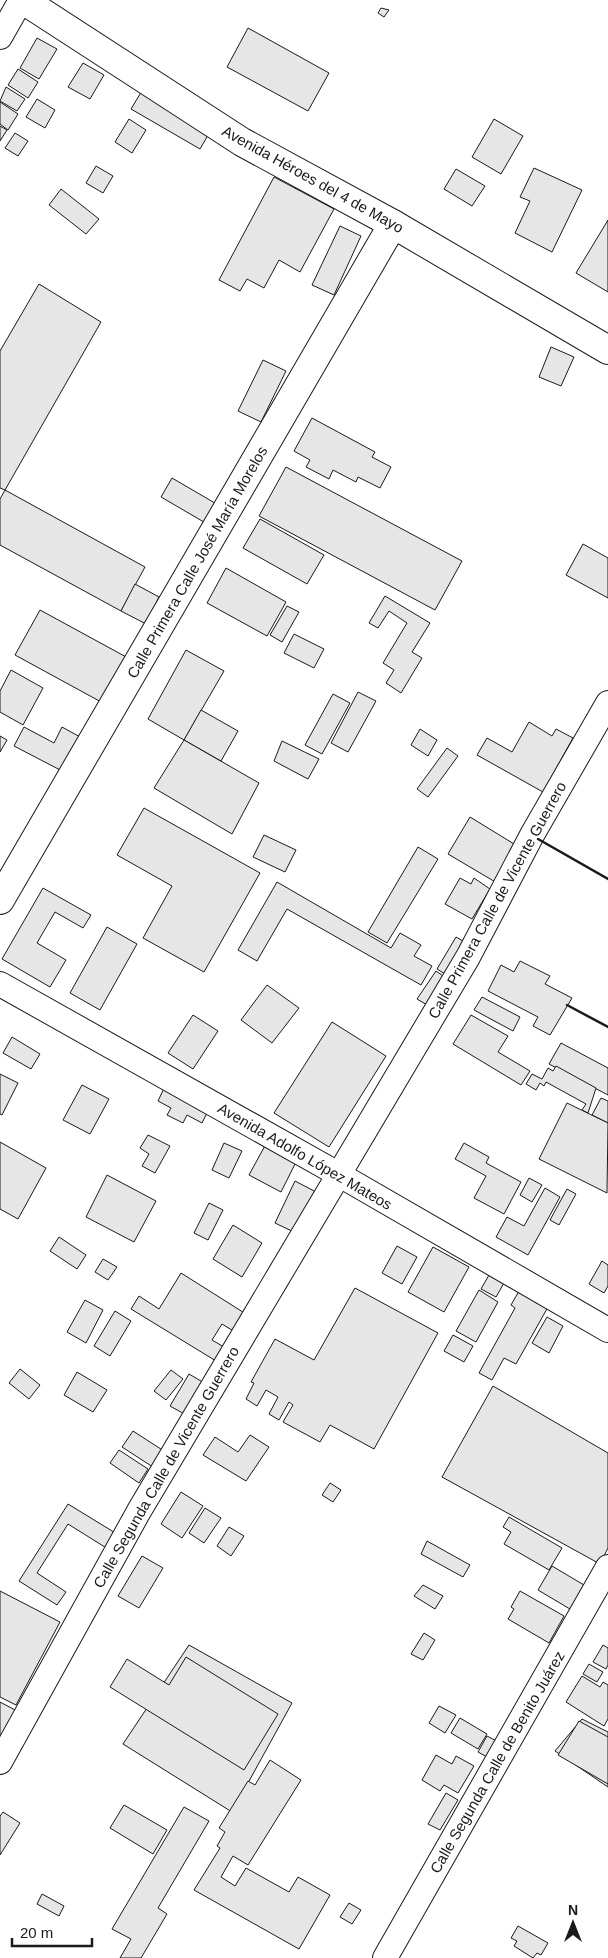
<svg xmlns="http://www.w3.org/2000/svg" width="608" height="1958" font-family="Helvetica,sans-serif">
<rect width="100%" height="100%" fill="#fff"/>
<g fill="#e6e6e6" stroke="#1a1a1a">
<path d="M381,8L389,10L384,17L378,13Z"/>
<path d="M248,28L329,73L308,111L227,67Z"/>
<path d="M37,38L57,49L39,79L20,68Z"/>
<path d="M83,63L104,75L90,99L68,87Z"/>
<path d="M18,69L38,82L28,98L8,85Z"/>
<path d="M6,87L25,99L17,111L0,101Z"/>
<path d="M143,89L211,130L200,149L131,109Z"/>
<path d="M37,99L55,110L45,128L26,117Z"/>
<path d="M0,102L18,114L8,130L0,124Z"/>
<path d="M129,119L146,130L132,153L115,142Z"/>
<path d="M494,119L523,136L501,174L472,157Z"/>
<path d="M0,126L7,130L0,141Z"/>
<path d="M15,133L28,141L18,156L5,148Z"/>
<path d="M96,166L113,176L103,193L86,183Z"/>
<path d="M534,168L582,190L552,252L515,233L530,201L520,197Z"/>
<path d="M456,169L485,186L472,206L444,189Z"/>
<path d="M274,177L334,209L300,272L279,260L264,288L247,279L240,291L219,280Z"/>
<path d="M61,189L99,219L86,234L49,205Z"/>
<path d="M608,220V292L576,273Z"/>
<path d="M340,226L361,236L334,295L312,285Z"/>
<path d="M39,284L101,322L5,490L0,488V351Z"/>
<path d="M551,347L574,357L561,386L539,377Z"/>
<path d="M263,360L286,371L261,422L238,411Z"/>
<path d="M312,418L375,452L372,457L391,467L380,488L358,477L356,482L333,470L329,479L306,467L310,460L294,451Z"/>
<path d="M286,467L462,561L435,610L259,516Z"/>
<path d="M172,478L220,506L209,525L161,497Z"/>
<path d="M5,490L145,567L121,611L0,545V499Z"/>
<path d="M260,519L324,555L307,584L243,548Z"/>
<path d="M583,544L608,558V598L566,575Z"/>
<path d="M226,568L286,602L267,636L207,603Z"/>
<path d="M135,584L159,597L146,624L121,611Z"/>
<path d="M385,596L430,623L412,652L422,658L401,693L386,683L394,670L383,663L407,623L389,611L378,628L369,623Z"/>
<path d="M287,606L299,612L282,642L270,635Z"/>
<path d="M40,610L128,658L103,703L15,655Z"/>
<path d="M294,634L324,649L314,668L284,653Z"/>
<path d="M186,650L224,671L184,740L148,719Z"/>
<path d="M11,670L43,688L23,725L0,712V691Z"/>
<path d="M358,692L376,701L348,752L331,743Z"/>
<path d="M333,694L350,703L322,754L305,745Z"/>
<path d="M201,710L238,731L221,761L184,740Z"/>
<path d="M529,722L552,736L556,729L573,738L543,792L477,755L487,738L512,752Z"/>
<path d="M24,727L54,743L62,727L82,738L64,772L14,746Z"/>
<path d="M420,729L437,740L428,756L411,745Z"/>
<path d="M0,736L7,740L0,752Z"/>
<path d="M184,740L259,783L232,834L154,788Z"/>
<path d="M282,741L319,759L308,779L274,761Z"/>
<path d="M447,748L458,756L428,797L417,789Z"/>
<path d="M144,808L260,873L204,972L143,938L172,886L117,855Z"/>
<path d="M470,817L519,847L497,883L448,854Z"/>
<path d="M264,835L296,850L285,872L253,857Z"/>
<path d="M418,847L438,859L387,943L368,932Z"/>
<path d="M460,878L471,884L474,878L490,889L472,919L445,904Z"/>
<path d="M277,882L391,948L400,933L421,945L414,956L432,966L421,985L287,909L257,961L238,950Z"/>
<path d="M43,888L91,915L83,928L55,912L37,943L66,960L50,987L2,959Z"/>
<path d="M107,927L137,944L100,1010L70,993Z"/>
<path d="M456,937L472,946L453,979L437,969Z"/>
<path d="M520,961L550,976L545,984L572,998L550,1035L533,1026L538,1017L488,991L501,965L514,972Z"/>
<path d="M436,971L452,982L434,1009L417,999Z"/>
<path d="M267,985L299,1008L272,1043L241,1020Z"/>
<path d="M482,997L520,1017L513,1031L474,1010Z"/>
<path d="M193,1015L218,1031L193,1069L168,1053Z"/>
<path d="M471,1015L508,1036L498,1052L530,1071L521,1085L453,1044Z"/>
<path d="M332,1022L386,1056L329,1147L274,1113Z"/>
<path d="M12,1037L40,1054L31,1069L3,1053Z"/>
<path d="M561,1043L608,1068V1095L549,1064Z"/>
<path d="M556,1066L596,1088L588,1113L582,1110L586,1104L546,1082L544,1086L540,1083L536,1090L526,1084L532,1074L542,1079L548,1068L553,1071Z"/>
<path d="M0,1074L18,1083L2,1115L0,1114Z"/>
<path d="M167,1082L211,1105L202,1123L187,1115L183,1123L167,1115L171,1108L158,1101Z"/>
<path d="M82,1085L109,1099L90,1134L63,1120Z"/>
<path d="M601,1098L608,1101V1123L592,1115Z"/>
<path d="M567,1103L608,1123L607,1193L539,1159Z"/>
<path d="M148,1135L170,1146L155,1173L142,1166L149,1154L140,1148Z"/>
<path d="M0,1142L46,1168L18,1219L0,1209Z"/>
<path d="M267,1142L298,1158L281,1192L249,1175Z"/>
<path d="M224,1143L242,1151L229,1178L212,1170Z"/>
<path d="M464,1143L489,1157L486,1163L521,1182L504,1214L474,1198L486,1176L455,1159Z"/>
<path d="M107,1175L156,1201L134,1242L86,1217Z"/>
<path d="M529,1178L542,1185L532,1202L520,1195Z"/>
<path d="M295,1181L318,1193L298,1234L275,1223Z"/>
<path d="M545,1188L560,1197L528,1255L496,1237L507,1217L524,1226Z"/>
<path d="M567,1189L576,1194L559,1225L550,1220Z"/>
<path d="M209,1203L223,1210L208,1240L194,1233Z"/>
<path d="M233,1225L262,1243L242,1277L213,1259Z"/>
<path d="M59,1237L86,1255L77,1269L50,1251Z"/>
<path d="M397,1246L417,1257L402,1284L382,1273Z"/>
<path d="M433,1247L469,1267L444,1312L408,1292Z"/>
<path d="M103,1259L117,1267L108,1280L95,1272Z"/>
<path d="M602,1261L608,1265V1286L604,1293L589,1284Z"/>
<path d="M181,1273L246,1314L235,1332L222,1324L212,1340L224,1347L216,1361L131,1309L139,1296L159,1309Z"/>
<path d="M489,1275L504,1283L496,1297L481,1289Z"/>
<path d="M355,1288L438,1333L374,1449L330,1425L320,1442L283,1422L293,1405L289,1402L279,1420L269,1414L278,1397L266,1390L257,1406L246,1399L254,1383L251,1382L275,1339L314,1360Z"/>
<path d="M479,1290L498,1302L476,1342L456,1331Z"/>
<path d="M519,1291L548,1307L516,1364L504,1358L492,1380L479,1373L515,1308L511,1305Z"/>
<path d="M85,1300L103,1310L86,1343L67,1332Z"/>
<path d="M115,1311L131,1321L110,1356L94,1346Z"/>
<path d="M547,1317L563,1326L549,1353L532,1343Z"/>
<path d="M453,1335L473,1346L464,1362L444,1351Z"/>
<path d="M20,1369L40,1385L29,1399L9,1383Z"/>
<path d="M171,1370L183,1379L166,1400L154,1391Z"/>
<path d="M77,1372L107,1390L93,1412L64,1395Z"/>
<path d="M189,1374L206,1384L188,1416L170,1406Z"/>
<path d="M493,1386L608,1453V1548L600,1564L442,1477Z"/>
<path d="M133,1431L167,1453L156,1469L122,1447Z"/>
<path d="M250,1435L269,1447L246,1481L203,1455L215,1437L238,1452Z"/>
<path d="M119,1450L148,1469L139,1483L110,1463Z"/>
<path d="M330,1483L341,1490L333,1502L322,1495Z"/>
<path d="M181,1492L203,1506L182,1538L161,1524Z"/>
<path d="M68,1504L117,1534L108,1549L68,1524L37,1573L66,1592L57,1605L19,1581Z"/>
<path d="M205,1508L221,1518L204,1543L189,1533Z"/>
<path d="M509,1517L562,1548L549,1570L504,1544L511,1532L503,1527Z"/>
<path d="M229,1527L244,1536L231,1556L217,1546Z"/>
<path d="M427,1541L470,1565L463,1577L421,1554Z"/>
<path d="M142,1556L163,1568L139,1608L118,1596Z"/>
<path d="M552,1566L594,1591L580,1615L538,1590Z"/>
<path d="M423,1585L443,1596L435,1609L414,1596Z"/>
<path d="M0,1591L60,1622L16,1705L0,1697Z"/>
<path d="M520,1591L564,1616L549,1643L508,1619L514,1609L511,1607Z"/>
<path d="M424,1633L435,1640L423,1660L411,1654Z"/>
<path d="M189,1645L292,1703L232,1812L123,1744Z"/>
<path d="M603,1645L608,1648V1665L606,1669L593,1662Z"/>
<path d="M186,1657L278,1714L244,1770L110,1687L127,1659L169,1685Z"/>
<path d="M589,1664L603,1672L597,1682L583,1674Z"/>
<path d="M582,1676L600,1687L603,1682L608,1685V1719L604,1726L566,1702Z"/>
<path d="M0,1702L17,1711L0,1743Z"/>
<path d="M439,1706L456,1715L445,1733L429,1723Z"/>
<path d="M460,1718L487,1734L478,1749L451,1733Z"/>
<path d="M582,1719L608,1732V1787L555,1751Z"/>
<path d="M579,1721L608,1737V1784L558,1755Z"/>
<path d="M487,1736L506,1746L496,1762L478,1752Z"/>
<path d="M436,1755L452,1764L456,1756L474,1766L458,1793L444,1785L440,1791L422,1780Z"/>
<path d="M270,1760L301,1780L248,1865L233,1856L221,1877L235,1886L246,1868L289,1892L298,1877L330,1895L299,1949L194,1890L220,1848L217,1846L225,1832L219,1828L248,1781L255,1785Z"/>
<path d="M446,1793L458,1800L440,1830L428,1824Z"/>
<path d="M124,1805L167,1830L153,1854L110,1828Z"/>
<path d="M184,1807L209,1821L158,1908L167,1914L141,1958H120L131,1939L112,1929Z"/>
<path d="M3,1812L20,1823L0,1855V1816Z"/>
<path d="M42,1894L64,1906L59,1916L37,1904Z"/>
<path d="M349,1903L361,1910L352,1924L340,1917Z"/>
<path d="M518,1926L548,1943L541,1955L537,1953L533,1958L514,1946L517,1941L511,1938Z"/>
</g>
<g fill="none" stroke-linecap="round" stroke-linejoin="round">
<defs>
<g id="street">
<path d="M0,37L21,0"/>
<path d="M0,984L338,1174L608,1330"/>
<path d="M0,1762L139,1511L468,957L532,835L608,703"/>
<path d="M385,1958L608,1567"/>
</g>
<g id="secondary">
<path d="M23,0L242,142L393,224L608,350"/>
<path d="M0,900L393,224"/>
</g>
</defs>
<use href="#street" stroke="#1a1a1a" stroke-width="26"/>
<use href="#secondary" stroke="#1a1a1a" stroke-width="30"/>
<use href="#street" stroke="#fff" stroke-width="24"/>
<use href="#secondary" stroke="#fff" stroke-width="28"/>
<g stroke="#1a1a1a" stroke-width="2.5">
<path d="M538,839L608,879"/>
<path d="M567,1005L608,1027"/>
</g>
</g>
<g text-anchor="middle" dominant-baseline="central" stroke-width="4" stroke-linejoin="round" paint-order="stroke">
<g font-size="15" fill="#1a1a1a" stroke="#fff">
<text transform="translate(313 179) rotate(29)">Avenida Héroes del 4 de Mayo</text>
<text transform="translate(197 562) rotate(-60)">Calle Primera Calle José María Morelos</text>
<text transform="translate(497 900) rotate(-61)">Calle Primera Calle de Vicente Guerrero</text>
<text transform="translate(305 1156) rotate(30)">Avenida Adolfo López Mateos</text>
<text transform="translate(166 1467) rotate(-60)">Calle Segunda Calle de Vicente Guerrero</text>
<text transform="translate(497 1762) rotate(-60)">Calle Segunda Calle de Benito Juárez</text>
</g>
</g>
<g transform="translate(573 1923)" stroke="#ffffff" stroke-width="4" paint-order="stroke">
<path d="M0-4L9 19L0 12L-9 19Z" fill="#1a1a1a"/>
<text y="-8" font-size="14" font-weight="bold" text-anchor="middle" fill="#1a1a1a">N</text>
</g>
<path d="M12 1938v8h80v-8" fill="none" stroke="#1a1a1a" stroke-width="2.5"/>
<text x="20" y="1938" font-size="15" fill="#1a1a1a" stroke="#ffffff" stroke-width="4" paint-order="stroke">20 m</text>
</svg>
